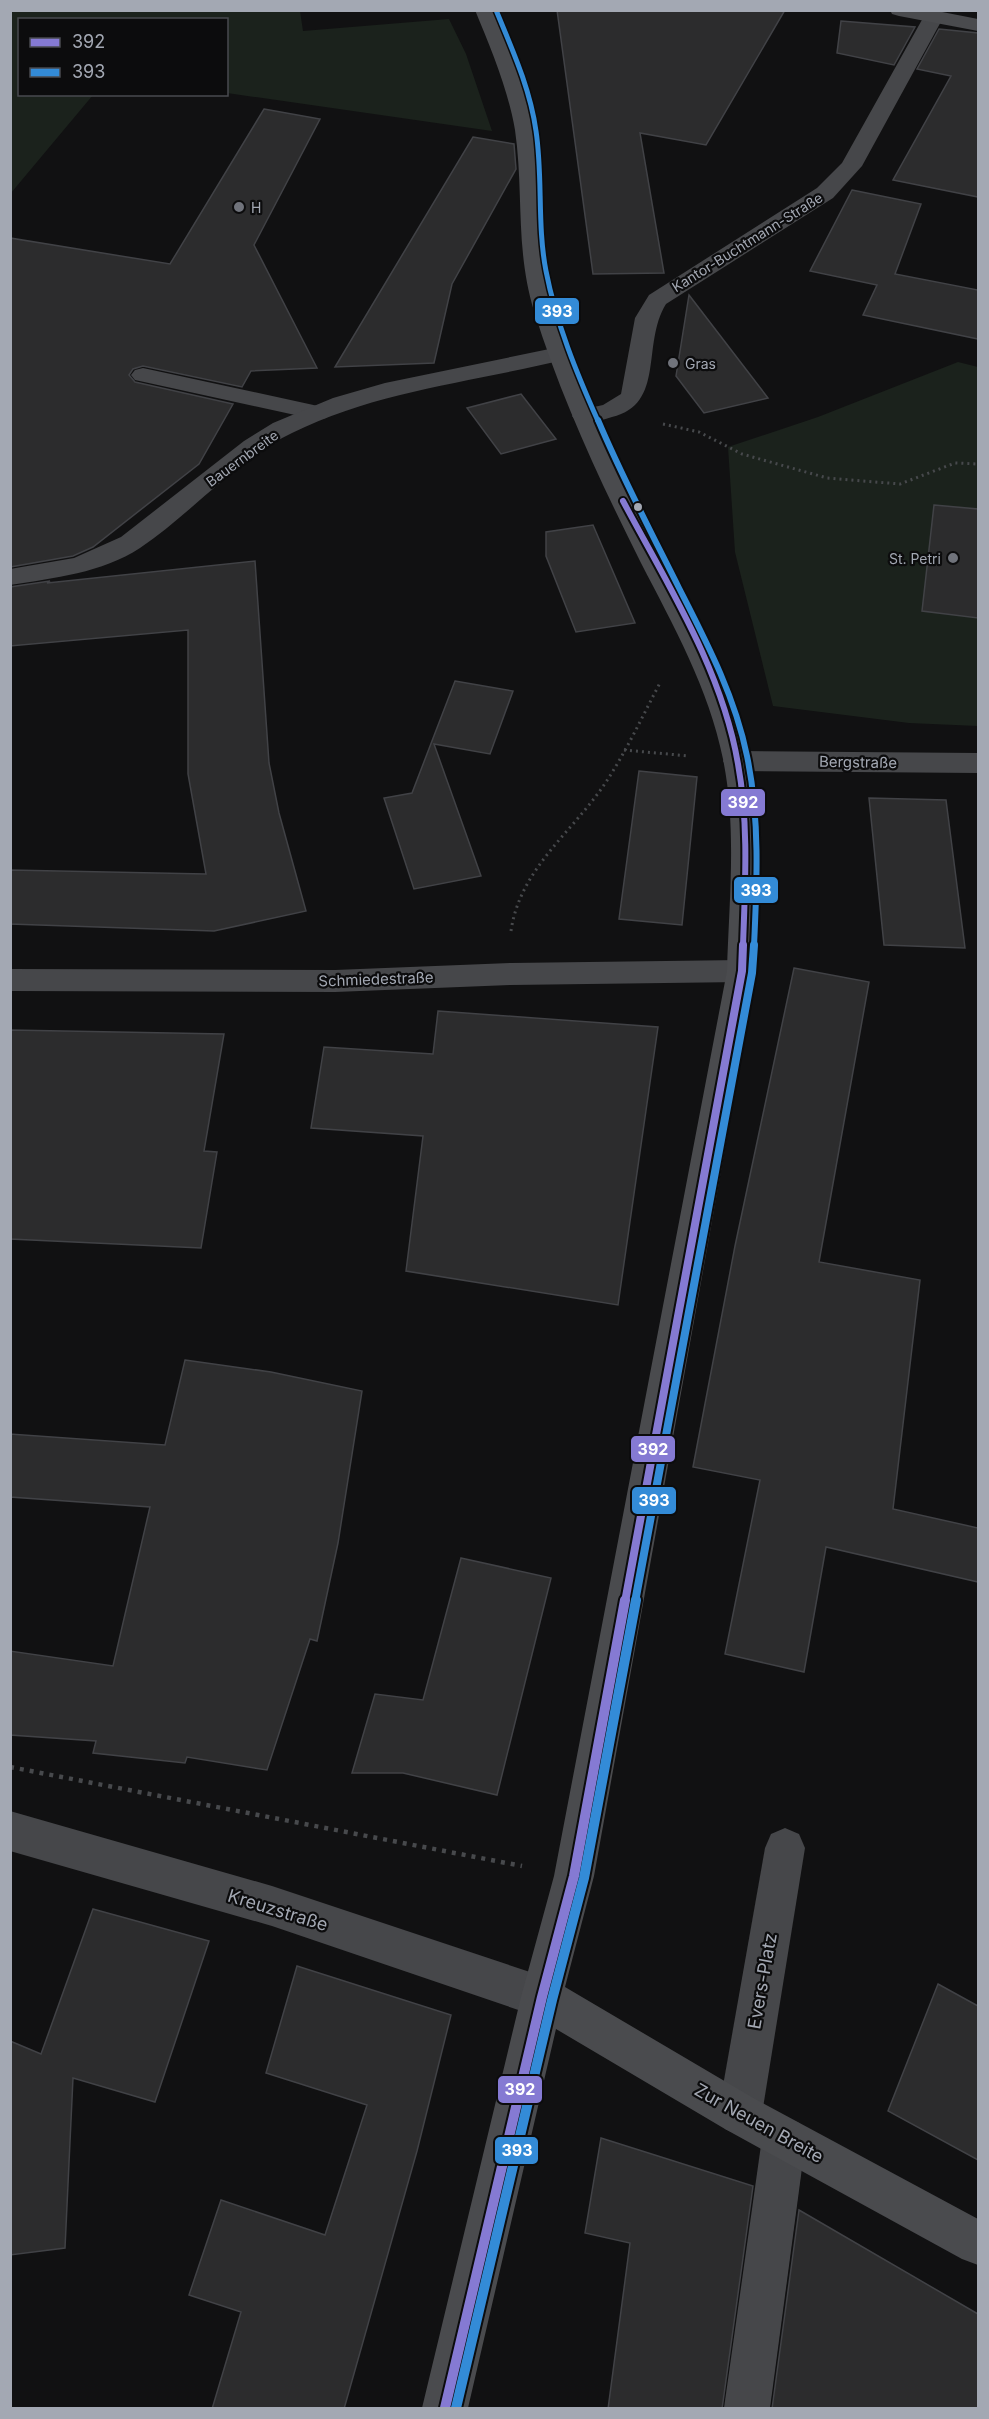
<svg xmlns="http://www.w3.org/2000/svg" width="989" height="2419" font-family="Inter,sans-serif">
<rect width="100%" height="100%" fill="#111112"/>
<g fill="#1b221c">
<path d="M11,10L300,11L303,31L449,19L466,54L492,131L227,93L226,20H20V94L93,95L11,193Z"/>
<path d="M958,362L978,367V726L909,723L773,706L735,552L728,447L818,417Z"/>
</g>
<g fill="#2c2c2d" stroke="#414246" stroke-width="1.5">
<path d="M557,10H785L706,145L640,133L664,273L593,274Z"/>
<path d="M841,21L915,27L894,65L837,53Z"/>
<path d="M939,29L978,33V197L893,180L951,76L917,69Z"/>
<path d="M264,109L320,119L254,245L317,368L251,371L242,387L143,366L133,369L129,375L135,382L233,404L199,464L93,547L73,556L10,567V238L170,264Z"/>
<path d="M473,137L514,144L516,169L452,284L434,363L335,367Z"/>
<path d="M852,190L921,204L895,274L978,290V339L863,315L877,285L810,271Z"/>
<path d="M689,295L768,398L704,413L676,376Z"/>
<path d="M521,394L556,439L501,454L467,408Z"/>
<path d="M934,505L978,509V618L922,611Z"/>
<path d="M593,525L635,623L576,632L546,556V532Z"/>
<path d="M255,561L269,763L279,813L306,911L214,931L10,924V870L206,874L188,774V630L10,646V587L50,581L47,583Z"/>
<path d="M455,681L513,691L490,754L434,744L481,876L414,889L384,798L412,793Z"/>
<path d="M639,771L697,777L682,925L619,919Z"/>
<path d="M869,798L946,800L965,948L884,945Z"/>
<path d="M794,968L869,982L819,1262L920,1280L893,1509L978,1528V1582L826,1547L804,1672L725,1654L760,1480L693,1467L735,1246Z"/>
<path d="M438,1011L658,1027L618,1305L406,1271L423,1136L311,1128L324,1047L433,1054Z"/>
<path d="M10,1030L224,1034L204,1151L217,1152L201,1248L10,1239Z"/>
<path d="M185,1360L271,1372L362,1391L338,1543L317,1641L310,1639L267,1770L187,1757L185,1763L93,1753L96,1741L10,1735V1651L113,1666L150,1507L10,1497V1434L165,1445Z"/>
<path d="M461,1558L551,1578L497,1795L403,1773H352L375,1694L423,1700Z"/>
<path d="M93,1909L209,1941L155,2102L73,2078L65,2248L10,2255V2041L41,2054Z"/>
<path d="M297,1966L451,2015L417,2151L344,2409H212L241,2312L189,2295L221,2200L325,2235L367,2105L266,2073Z"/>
<path d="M938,1984L978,2006V2160L888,2111Z"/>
<path d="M601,2138L753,2186L722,2409H608L630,2243L585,2233Z"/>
<path d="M799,2210L978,2314V2409H772Z"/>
</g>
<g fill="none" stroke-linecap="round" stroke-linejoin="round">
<g stroke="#47494c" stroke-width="3" stroke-dasharray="2 4" stroke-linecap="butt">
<path d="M663,424L699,432L742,454L827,478L900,484L955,463L978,464"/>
<path d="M624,750L689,756"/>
<path d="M511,931C520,868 573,832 606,782C627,750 643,715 661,681"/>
</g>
<path stroke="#47494c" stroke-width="4.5" stroke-dasharray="4 6" stroke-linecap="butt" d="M10,1767L522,1866"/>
<g fill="#46474a" fill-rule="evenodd">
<path d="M143,368L318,406L326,408L330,413L326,418L318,420L135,380L131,375L135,370Z"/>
<path d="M785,1828L799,1834L805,1848L762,2114L755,2129L740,2136L725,2129L718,2114L765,1848L771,1834Z"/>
<path d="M784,2116L799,2123L806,2138L770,2408H724L762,2138L769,2123Z"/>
</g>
<g fill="#46474a" fill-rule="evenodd">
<path d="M933,12L940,14L943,18L862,166L833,198L666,304C641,344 666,404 612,417C600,421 588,424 576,421L572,416L576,411L603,405L621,394L635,318L649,295L817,188L842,163L923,18L926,14Z"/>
<path d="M559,347L567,349L571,354L567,359C475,382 379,390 292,433C236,460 192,513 140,548C102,573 54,578 10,585V569L74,558L121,537L244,441L273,423L333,398L385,383Z"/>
<path d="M737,751L978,753V773L737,771L727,768L723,761L727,754Z"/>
<path d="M742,960L753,963L757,971L753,979L742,982L511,985L335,992L10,991V969L335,970L511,963Z"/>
<path d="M10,1811L272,1886L542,1976L557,1982L563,1997L557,2012L542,2018L272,1926L10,1851Z"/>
</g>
<g fill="#4a4b4e" fill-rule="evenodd">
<path d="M475,10H494L518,69L532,114L539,159L544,260L553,299L573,361L631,490L719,667L745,735L751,758L758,809L759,864L757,971L594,1876L565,1987L755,2099L978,2219V2265L962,2259L725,2129L556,2029L468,2408H422L521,1997L554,1876L727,971C729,901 737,828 723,759C709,689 673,625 641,563C600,481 561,398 534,311C515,249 524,193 515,130C508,89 491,49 475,10Z"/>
<path d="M890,10H932L978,19V31L899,16L892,14Z"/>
</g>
<defs>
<path id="bus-1-far2" d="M623,501C667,584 722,669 738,764C749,824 745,886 743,946"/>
<path id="bus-1-far1" d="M625,1602L742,971L743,945"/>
<path id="bus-1" d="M445,2408L542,1997L574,1876L625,1600"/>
<path id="bus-2-far3" d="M496,10C512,49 530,88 536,131C543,177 537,225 546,271C556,323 577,374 598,421"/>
<path id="bus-2-far2" d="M598,420C622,477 651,532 679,588C706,641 735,696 747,756C760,818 757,883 754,946"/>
<path id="bus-2-far1" d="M635,1602L752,973L754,945"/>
<path id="bus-2" d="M456,2408L552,2000L584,1878L636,1600"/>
</defs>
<use href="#bus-1-far2" stroke="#0c0c0d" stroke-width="10"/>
<use href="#bus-1-far1" stroke="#0c0c0d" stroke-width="12"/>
<use href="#bus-1" stroke="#0c0c0d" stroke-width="14"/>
<use href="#bus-2-far3" stroke="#0c0c0d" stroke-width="8"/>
<use href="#bus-2-far2" stroke="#0c0c0d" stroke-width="10"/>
<use href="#bus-2-far1" stroke="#0c0c0d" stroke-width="12"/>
<use href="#bus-2" stroke="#0c0c0d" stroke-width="14"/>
<use href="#bus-1-far2" stroke="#857ad3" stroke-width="6"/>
<use href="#bus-1-far1" stroke="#857ad3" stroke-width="8"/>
<use href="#bus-1" stroke="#857ad3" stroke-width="10"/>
<use href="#bus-2-far3" stroke="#338bd7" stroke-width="5"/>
<use href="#bus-2-far2" stroke="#338bd7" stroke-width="6"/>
<use href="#bus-2-far1" stroke="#338bd7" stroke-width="8"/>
<use href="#bus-2" stroke="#338bd7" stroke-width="10"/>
</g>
<g fill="#70737b" stroke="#0c0c0d" stroke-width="2">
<circle cx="239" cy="207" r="6"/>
<circle cx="673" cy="363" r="6"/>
<circle cx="953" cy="558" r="6"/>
</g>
<circle fill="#a3a8b3" stroke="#0c0c0d" stroke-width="2" cx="638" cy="507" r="5"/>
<g text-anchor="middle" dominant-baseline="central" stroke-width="4.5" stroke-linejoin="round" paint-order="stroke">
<g font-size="14" fill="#a3a8b3" stroke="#0c0c0d" text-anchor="start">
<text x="251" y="207">H</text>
<text x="685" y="363">Gras</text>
<text x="941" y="558" text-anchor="end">St. Petri</text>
</g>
<g font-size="14" fill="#a3a8b3" stroke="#0c0c0d">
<text transform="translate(747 242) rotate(-32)">Kantor-Buchtmann-Straße</text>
<text transform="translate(242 458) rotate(-36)">Bauernbreite</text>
</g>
<g font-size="15" fill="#a3a8b3" stroke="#0c0c0d">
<text transform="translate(858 762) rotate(1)">Bergstraße</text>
<text transform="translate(376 979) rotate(-2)">Schmiedestraße</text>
</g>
<g font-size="18" fill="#a3a8b3" stroke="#0c0c0d">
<text transform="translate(278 1910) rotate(17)">Kreuzstraße</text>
<text transform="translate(762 1981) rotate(-80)">Evers-Platz</text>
<text transform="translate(759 2123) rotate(29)">Zur Neuen Breite</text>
</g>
</g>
<g stroke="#0c0c0d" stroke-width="2">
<rect x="534" y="297" width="46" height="28" rx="6" fill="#338bd7"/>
<rect x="720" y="788" width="46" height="29" rx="6" fill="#857ad3"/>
<rect x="733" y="876" width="46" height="28" rx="6" fill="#338bd7"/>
<rect x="630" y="1435" width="46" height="28" rx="6" fill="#857ad3"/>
<rect x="631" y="1486" width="46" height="29" rx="6" fill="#338bd7"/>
<rect x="497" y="2075" width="46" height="29" rx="6" fill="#857ad3"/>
<rect x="494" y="2136" width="45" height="29" rx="6" fill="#338bd7"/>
</g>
<g font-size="16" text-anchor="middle" font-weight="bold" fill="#fff">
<text x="557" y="317">393</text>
<text x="743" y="808">392</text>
<text x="756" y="896">393</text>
<text x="653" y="1455">392</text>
<text x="654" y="1506">393</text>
<text x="520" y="2095">392</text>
<text x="517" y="2156">393</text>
</g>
<rect width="989" height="2419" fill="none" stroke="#a3a8b3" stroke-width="24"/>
<rect x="18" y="18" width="210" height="78" fill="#0c0c0d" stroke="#484a4f" stroke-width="1.5"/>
<rect x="30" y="38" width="30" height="9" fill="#857ad3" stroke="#484a4f" stroke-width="1.5"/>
<text x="72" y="48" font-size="18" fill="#a3a8b3">392</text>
<rect x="30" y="68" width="30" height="9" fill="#338bd7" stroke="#484a4f" stroke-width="1.5"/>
<text x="72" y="78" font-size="18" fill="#a3a8b3">393</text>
</svg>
